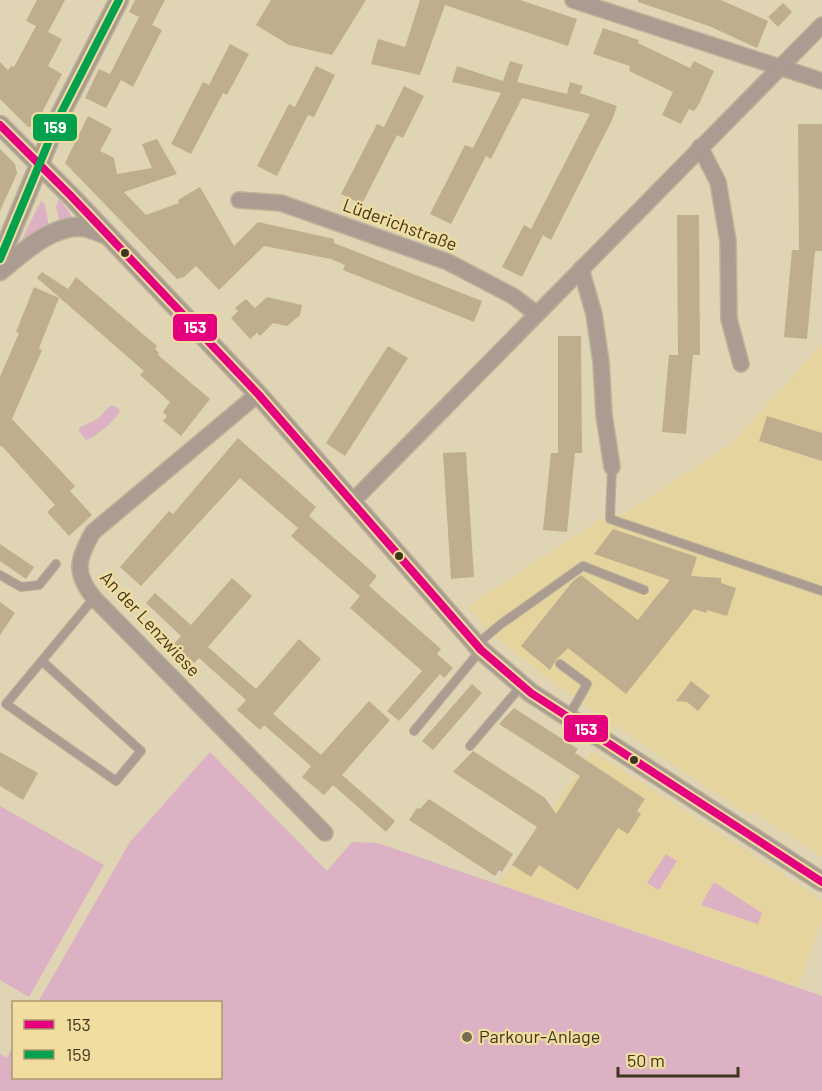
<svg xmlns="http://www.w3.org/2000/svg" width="822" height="1091" viewBox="0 0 822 1091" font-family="Barlow,sans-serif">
  <rect width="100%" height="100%" fill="#dfd4b3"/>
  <g fill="#e6d49f">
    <polygon points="822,344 822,857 753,812 748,815 558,687 496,637 467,607 610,513 620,516 731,444"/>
    <polygon points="593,751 822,900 822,919 799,985 796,986 499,884"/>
  </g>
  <g fill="#dcb1c3">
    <polygon points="59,198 72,217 60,223 56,207"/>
    <polygon points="41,201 45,205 49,227 19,245"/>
    <path d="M110,406h5l5,4c-2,8 -25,28 -34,30l-7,-9 1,-4 18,-8z"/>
    <polygon points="210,752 327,871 352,842 378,843 822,996 822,1091 0,1091 0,1054 7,1058 13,1046 14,1078 220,1078 220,1002 38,1002 130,842"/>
    <polygon points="0,806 104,865 29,997 0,980"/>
    <polygon points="666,854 677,861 659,890 647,883"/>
    <polygon points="714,882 762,913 758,924 701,905"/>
  </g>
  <g fill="#bfae8e">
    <polygon points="37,0 65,0 48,32 62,39 48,66 62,74 35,126 28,127 0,99 0,62 8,70 11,66 14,67 36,26 26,21"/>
    <polygon points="135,0 165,0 152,25 162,30 133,87 121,80 106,108 85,98 99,69 110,74 139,17 129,12"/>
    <polygon points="271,0 366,0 332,55 289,45 256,25"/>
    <polygon points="420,0 520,0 577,19 568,46 445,5 420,75 371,64 378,39 405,47"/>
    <polygon points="638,0 721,0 768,21 757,48 709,26 638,2"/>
    <polygon points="783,3 792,12 778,27 768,17"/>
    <polygon points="603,28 639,40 638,43 690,68 694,61 714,71 699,104 694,111 689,109 681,124 662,115 673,92 629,71 630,66 593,54"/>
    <polygon points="230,44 249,54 227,95 223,93 191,154 171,144 203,82 209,85"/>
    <polygon points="510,61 523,65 517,82 567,94 570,82 583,86 580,93 617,106 612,120 551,240 543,235 522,277 502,267 524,225 531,229 590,114 522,98 491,159 486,156 451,224 430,214 465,145 473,148 501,93 452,82 457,66 503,81"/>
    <polygon points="316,66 335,75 314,117 308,115 277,176 257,166 289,104 295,107"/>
    <polygon points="404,86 424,96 403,138 397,135 362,204 341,194 377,124 384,127"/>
    <polygon points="88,116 112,129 100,151 114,158 117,174 152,168 142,144 157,139 177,174 124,192 146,215 179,203 178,200 200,187 234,246 258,222 334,239 334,243 482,301 474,322 343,270 345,265 331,259 264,246 219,290 196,266 184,277 177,279 65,163"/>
    <polygon points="798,124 822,124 822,251 815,251 807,339 784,337 792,250 799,250"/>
    <polygon points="0,149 15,164 17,173 0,211"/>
    <polygon points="677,215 699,215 700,355 693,355 686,434 662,432 669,355 678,355"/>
    <polygon points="42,272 68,289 76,277 157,346 155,349 159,353 158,355 210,399 181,436 163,421 167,416 163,412 170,402 140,375 144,371 37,278"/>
    <polygon points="34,287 59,298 39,348 42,350 12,419 75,486 70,491 92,515 69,536 47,512 55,505 2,446 0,447 0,377 19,333 16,332"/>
    <polygon points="267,297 302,305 300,315 287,326 273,323 260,336 257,333 250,339 231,318 238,311 235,308 246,299 255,308"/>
    <polygon points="558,336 581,336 582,453 575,453 567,532 543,530 551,453 558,453"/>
    <polygon points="388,346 408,358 345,456 326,443"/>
    <polygon points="767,416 822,433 822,461 759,441"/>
    <polygon points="238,438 316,507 309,516 377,576 369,586 441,649 437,654 453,668 444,678 440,674 399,721 387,711 422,671 350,608 360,596 291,536 298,528 240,478 141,586 120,567 169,511 173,514"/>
    <polygon points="466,452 474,577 451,579 443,453"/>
    <polygon points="613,529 697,557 691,576 721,578 721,583 736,588 727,616 707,610 706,613 694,609 626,694 568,648 556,660 550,670 521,646 573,581 581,575 638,620 652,602 670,580 594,554"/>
    <polygon points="0,544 34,567 26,579 0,561"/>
    <polygon points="232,578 252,596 208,647 256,689 299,639 321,659 273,714 321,755 369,701 390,720 342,775 395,821 386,832 333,785 324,795 302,777 311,766 264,725 260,730 237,710 246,700 199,658 194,663 174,644 181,636 146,603 155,593 191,625"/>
    <polygon points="0,602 15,613 0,635"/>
    <polygon points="691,681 710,696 698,711 687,702 676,701"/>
    <polygon points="472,684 482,693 433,750 422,741"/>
    <polygon points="514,708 578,749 575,753 645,799 637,811 641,814 628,834 618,828 578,890 539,865 531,877 512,865 537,827 453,772 473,751 545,798 556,814 580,776 499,724"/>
    <polygon points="0,752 38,773 23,800 0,786"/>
    <polygon points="429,799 513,854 502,872 499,870 495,876 409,820 417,808 420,809"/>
  </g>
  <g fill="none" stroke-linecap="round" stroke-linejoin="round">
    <g stroke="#bcb398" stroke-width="10">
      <g id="service">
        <polyline points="612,467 610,519 822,591"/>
        <polyline points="0,575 21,587 39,585 56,564"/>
        <polyline points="476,645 501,624 583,566 644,590"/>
        <polyline points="42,661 141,751 116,781 6,704 94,598"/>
        <polyline points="560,664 587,684 569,716"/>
        <polyline points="414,731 480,651"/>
        <polyline points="470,746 522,685"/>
      </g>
    </g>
    <g stroke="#bcb398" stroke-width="18">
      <g id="minor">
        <polyline points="573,0 822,81"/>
        <polyline points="700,147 718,182 728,241 729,319 741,364"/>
        <polyline points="239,200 281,203 448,262 513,296 537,314"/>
        <polyline points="581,269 594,314 601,362 604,415 612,467"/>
        <path d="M258,394l-165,138c-15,26 -20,41 1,66l231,235"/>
        <polyline points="351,503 822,25"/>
      </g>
    </g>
    <g stroke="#bcb398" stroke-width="21">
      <g id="tertiary">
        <polyline points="0,125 71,196 258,394 481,650 531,693 822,882"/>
        <polyline points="0,259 59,117 119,0"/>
        <path d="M0,271c21,-17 53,-48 84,-44 7,1 15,5 23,8"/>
      </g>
    </g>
    <use href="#service" stroke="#aa9c90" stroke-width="8"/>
    <use href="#minor" stroke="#aa9c90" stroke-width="15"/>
    <use href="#tertiary" stroke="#aa9c90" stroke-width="18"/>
    <g stroke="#f2dda0" stroke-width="12">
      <polyline id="bus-1" points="0,125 71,196 258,394 481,650 531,693 822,882"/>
    </g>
    <g stroke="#f2dda0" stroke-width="12">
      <polyline id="bus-2" points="0,259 59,117 119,0"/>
    </g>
    <use href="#bus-1" stroke="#e5007d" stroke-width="8"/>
    <use href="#bus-2" stroke="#03a04e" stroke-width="8"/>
  </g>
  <g fill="#3e361d" stroke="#f2dda0" stroke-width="2">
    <circle cx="125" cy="253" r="5"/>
    <circle cx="399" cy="556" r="5"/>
    <circle cx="634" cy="760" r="5"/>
  </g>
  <circle fill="#766d52" stroke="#f2dda0" stroke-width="2" cx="467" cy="1037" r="6"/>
  <g text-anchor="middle" stroke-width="4.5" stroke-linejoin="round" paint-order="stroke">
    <g font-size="18" fill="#3e361d" stroke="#f2dda0">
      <text transform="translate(400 225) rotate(20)" y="6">Lüderichstraße</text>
      <text transform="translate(150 624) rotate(47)" y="6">An der Lenzwiese</text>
    </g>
    <g font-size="18" fill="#3e361d" stroke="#f2dda0" text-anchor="start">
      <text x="479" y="1043">Parkour-Anlage</text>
    </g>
  </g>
  <g stroke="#f2dda0" stroke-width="2">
    <rect x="32" y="113" width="46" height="29" rx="6" fill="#03a04e"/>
    <rect x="172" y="313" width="46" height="29" rx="6" fill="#e5007d"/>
    <rect x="563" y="714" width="46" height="29" rx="6" fill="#e5007d"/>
  </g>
  <g font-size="16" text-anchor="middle" font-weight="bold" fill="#fff">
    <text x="55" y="133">159</text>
    <text x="195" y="333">153</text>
    <text x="586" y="735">153</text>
  </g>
  <rect x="12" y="1001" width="210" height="78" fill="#f2dda0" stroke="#aa9a6c" stroke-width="1.5"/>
  <rect x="24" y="1020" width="30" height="9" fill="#e5007d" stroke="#aa9a6c" stroke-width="1.5"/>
  <text x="66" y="1031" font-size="18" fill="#3e361d">153</text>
  <rect x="24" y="1050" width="30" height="9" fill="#03a04e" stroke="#aa9a6c" stroke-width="1.5"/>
  <text x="66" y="1061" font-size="18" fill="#3e361d">159</text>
  <path d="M618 1067v9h120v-9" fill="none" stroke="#3e361d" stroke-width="3"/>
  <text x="627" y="1067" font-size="18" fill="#3e361d" stroke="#f2dda0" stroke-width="4.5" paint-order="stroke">50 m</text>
</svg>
